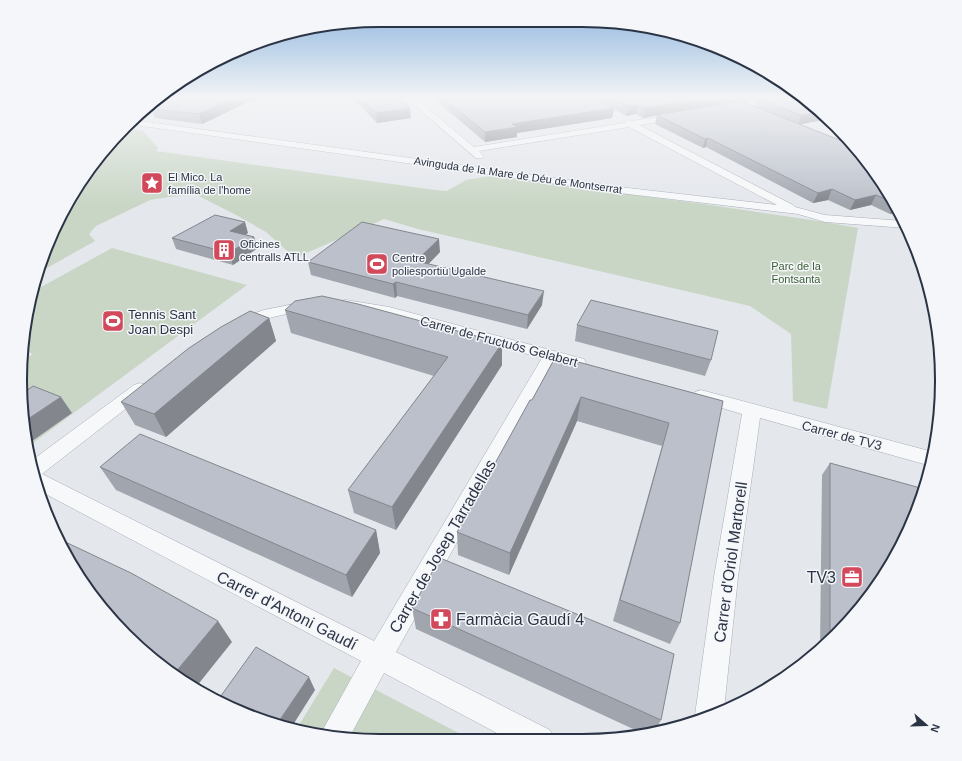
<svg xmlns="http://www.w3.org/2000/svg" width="962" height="761" viewBox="0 0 962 761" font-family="Helvetica,sans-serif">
  <rect width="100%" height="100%" fill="#e4e7ec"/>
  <g fill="#c9d6c5">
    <polygon points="124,128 143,131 158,148 156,151 435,190 447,191 466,180 491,176 703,204 825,222 858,228 827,409 793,401 791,334 750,306 418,229 384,219 295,258 266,232 238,216 197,195 169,197 150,200 96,226 89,234 95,241 38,273 68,200"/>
    <polygon points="112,248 247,285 29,446 20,380 23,360 33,354 24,350 32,292"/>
    <polygon points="334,668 474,741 380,741 310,734 296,730"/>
  </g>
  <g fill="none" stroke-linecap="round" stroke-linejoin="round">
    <g stroke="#a9aeb7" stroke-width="1">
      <g id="street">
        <polygon points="405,97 414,97 474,147 624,123 628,120 631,121 683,114 684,116 683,118 639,125 793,205 795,207 825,215 903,221 906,228 825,222 798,214 628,194 128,124 133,120 628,188 777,205 629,127 479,151 484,156 482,158 476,158"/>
        <polygon points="776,97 797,97 793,99 727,110 723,108 727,106"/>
        <polygon points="346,300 389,307 584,359 586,363 584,367 578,368 557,362 396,652 550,730 554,740 512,741 384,673 349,738 320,735 361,661 40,491 32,474 31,461 134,385 140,383 146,385 149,389 146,393 42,474 374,641 542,358 383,314 341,307 339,304 341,301"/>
        <polygon points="309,301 314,302 316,305 314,308 273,317 240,328 235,326 232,323 235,320 264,310"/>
        <polygon points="701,390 933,452 931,466 760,418 738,577 724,709 697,720 695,715 714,577 742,414 695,400 692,396 695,392"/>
      </g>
    </g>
    <use href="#street" fill="#f7f8fa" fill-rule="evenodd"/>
  </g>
  <g fill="#a1a5ae" fill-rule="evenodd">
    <polygon points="162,97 288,97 250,101 202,124 155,118 152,110 147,109"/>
    <polygon points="295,97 328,97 298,100"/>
    <polygon points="352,97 404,97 399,98 410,108 411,118 377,123"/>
    <path d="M432,97h370l17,12 8,10 -27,5 94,76 5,11 -9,3 -19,-9 -21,5 -22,-10 -15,3 -107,-56 -3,1 -48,-24 2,-9 -14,3 -7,-4 -10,2 -12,-7 -2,9 -95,15v4l-32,5zM757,99l-3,7 -13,-5z"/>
    <polygon points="248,233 245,234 254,237 258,248 233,265 176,249 172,238"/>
    <polygon points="440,252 428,264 542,305 527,329 397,296 395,298 311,275 308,262"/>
    <polygon points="285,310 502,343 502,365 396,530 354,513 348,490 434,376 291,333"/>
    <polygon points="269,318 276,341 166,437 135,425 121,402"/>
    <polygon points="577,325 711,360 705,376 575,341"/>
    <polygon points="556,356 723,401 680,623 670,644 613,621 662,446 577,421 509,575 458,555 457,532 532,400"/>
    <polygon points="830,463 867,600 820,650 822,475"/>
    <polygon points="100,467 376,530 380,553 352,597 116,490"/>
    <polygon points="412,608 661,720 654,732 644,734 416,629"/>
  </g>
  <g fill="#83868d">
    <polygon points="236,97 288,97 250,101 202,124 199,114"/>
    <polygon points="303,97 328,97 304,100"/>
    <polygon points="712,97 764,97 643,118 645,108"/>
    <polygon points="638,105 636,114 626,116 628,106"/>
    <polygon points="410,108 411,118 377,123 376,113"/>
    <polygon points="614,108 612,118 517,133 517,137 485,142 485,132 512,124"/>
    <polygon points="821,112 827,119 798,125 801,115"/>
    <polygon points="118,135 120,140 100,161 98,161"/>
    <polygon points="708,138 706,147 703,148 705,139"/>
    <polygon points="832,189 828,200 813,203 818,193"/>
    <polygon points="876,195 871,205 850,210 855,200"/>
    <polygon points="895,203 899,211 890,214"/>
    <polygon points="245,222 248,233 234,242 230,231"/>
    <polygon points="254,237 258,248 233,265 229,253"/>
    <polygon points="439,239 440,252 418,275 416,261"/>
    <polygon points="396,282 397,296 395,298 393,284"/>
    <polygon points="544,291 542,305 527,329 528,315"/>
    <polygon points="269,318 276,341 166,437 154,414"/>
    <polygon points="502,343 502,365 396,530 392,507"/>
    <polygon points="61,397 72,413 28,444 25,421"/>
    <polygon points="581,397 577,421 509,575 510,553"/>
    <polygon points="376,530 380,553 352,597 346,575"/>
    <polygon points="218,621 232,642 196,687 174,674"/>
    <polygon points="309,677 315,690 291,728 277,724"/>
  </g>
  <g fill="#bbc0ca" stroke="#83868d">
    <polygon points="162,97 236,97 199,114 152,109 159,101 158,101"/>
    <polygon points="360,97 398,97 410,108 376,113"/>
    <polygon points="442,97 593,97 614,108 512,124 518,127 485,132"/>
    <polygon points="610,97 712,97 645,108 638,105 628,106"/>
    <polygon points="761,97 802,97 819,109 821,112 801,115 757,98"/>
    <polygon points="741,101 847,143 894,200 895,203 876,195 855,200 832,189 818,193 708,138 705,139 657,115"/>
    <polygon points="215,215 245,222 230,231 254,237 229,253 172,238"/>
    <polygon points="362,222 439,239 416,261 544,291 528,315 396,282 393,284 308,262"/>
    <polygon points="322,296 358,304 502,343 392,507 348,490 448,357 285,310 295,301"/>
    <polygon points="591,300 718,331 711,360 577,325"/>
    <polygon points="250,311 269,318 154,414 121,402 189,348 221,327"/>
    <polygon points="556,356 723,401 680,623 620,600 669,423 581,397 510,553 457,532 530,400 532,400"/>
    <polygon points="33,386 61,397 25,421 22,394"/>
    <polygon points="140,434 376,530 346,575 100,467"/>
    <polygon points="830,463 924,489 905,540 867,600 830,639"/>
    <polygon points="59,539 131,573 218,621 174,674 161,667 109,618 68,561"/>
    <polygon points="440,558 674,654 661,720 412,608"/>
    <polygon points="256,647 309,677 277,724 242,713 218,700"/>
  </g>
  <linearGradient id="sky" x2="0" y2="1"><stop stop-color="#8bb4dd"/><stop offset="0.48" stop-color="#f3f4f6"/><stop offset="1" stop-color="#f3f4f6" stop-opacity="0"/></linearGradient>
  <rect width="962" height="204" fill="url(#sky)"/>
  <defs>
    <g id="sight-square" transform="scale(1.15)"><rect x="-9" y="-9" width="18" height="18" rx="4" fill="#d1495b" stroke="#f4f6f9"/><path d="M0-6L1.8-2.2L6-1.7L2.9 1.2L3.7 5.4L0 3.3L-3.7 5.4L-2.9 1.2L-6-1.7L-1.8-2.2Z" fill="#fff"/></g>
    <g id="building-square" transform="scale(1.15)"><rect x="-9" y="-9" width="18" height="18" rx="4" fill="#d1495b" stroke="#f4f6f9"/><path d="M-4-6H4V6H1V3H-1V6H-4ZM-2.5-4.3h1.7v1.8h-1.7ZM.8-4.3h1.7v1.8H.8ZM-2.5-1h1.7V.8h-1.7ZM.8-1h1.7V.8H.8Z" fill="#fff"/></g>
    <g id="stadium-square" transform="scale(1.15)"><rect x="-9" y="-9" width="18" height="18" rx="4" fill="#d1495b" stroke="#f4f6f9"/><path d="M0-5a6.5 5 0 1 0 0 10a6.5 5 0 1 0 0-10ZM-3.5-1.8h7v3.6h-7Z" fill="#fff"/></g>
    <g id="office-square" transform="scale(1.15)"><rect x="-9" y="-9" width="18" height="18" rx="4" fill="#d1495b" stroke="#f4f6f9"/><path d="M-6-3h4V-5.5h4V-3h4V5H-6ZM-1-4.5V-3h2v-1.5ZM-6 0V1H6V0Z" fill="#fff"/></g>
    <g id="pharmacy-square" transform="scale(1.15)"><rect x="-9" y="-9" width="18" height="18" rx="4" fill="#d1495b" stroke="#f4f6f9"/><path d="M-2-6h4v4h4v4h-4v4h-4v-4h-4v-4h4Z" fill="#fff"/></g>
  </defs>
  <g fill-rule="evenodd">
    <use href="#sight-square" x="152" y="183"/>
    <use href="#building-square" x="224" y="250"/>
    <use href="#stadium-square" x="377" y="264"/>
    <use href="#stadium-square" x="113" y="321"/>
    <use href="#office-square" x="852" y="577"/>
    <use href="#pharmacy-square" x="441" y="619"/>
  </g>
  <g text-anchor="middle" stroke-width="3" stroke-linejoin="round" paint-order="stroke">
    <g font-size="11" fill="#2b3445" stroke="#f4f6f9">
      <text transform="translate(518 175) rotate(8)" y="4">Avinguda de la Mare de Déu de Montserrat</text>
    </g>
    <g font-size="11" fill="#2b3445" stroke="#f4f6f9" text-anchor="start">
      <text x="168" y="181">El Mico. La<tspan x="168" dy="13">família de l'home</tspan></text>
      <text x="240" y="248">Oficines<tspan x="240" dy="13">centralls ATLL</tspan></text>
      <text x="392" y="262">Centre<tspan x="392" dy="13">poliesportiu Ugalde</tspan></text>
    </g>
    <g font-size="11" fill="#3f6138" stroke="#f4f6f9">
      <text x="796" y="270">Parc de la<tspan x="796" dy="13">Fontsanta</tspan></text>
    </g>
    <g font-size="13" fill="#2b3445" stroke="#f4f6f9" text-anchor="start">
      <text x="128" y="319">Tennis Sant<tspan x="128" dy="15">Joan Despi</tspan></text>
    </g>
    <g font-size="13" fill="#2b3445" stroke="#f4f6f9">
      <text transform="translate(499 341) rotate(15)" y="5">Carrer de Fructuós Gelabert</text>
      <text transform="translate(842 435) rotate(15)" y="5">Carrer de TV3</text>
    </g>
    <g font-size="16" fill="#2b3445" stroke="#f4f6f9">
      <text transform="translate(442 546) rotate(-60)" y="6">Carrer de Josep Tarradellas</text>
      <text transform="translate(730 562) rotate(-82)" y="6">Carrer d'Oriol Martorell</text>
      <text transform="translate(287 610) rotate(27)" y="6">Carrer d'Antoni Gaudí</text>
    </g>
    <g font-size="16" fill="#2b3445" stroke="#f4f6f9" text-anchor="end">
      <text x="836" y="583">TV3</text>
      <text x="456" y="625" text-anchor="start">Farmàcia Gaudí 4</text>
    </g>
  </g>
  <path d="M0 0H962V761H0ZM380 27H582A353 353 0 0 1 935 380V381A353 353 0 0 1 582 734H380A353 353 0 0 1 27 381V380A353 353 0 0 1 380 27Z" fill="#f4f6f9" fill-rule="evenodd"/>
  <path fill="none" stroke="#2b3445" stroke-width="2" d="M380 27H582A353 353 0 0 1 935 380V381A353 353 0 0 1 582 734H380A353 353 0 0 1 27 381V380A353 353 0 0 1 380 27Z"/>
  <g transform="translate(926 725) rotate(110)" stroke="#f4f6f9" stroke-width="3" paint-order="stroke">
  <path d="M0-3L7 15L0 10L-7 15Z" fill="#2b3445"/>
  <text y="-6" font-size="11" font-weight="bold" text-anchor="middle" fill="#2b3445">N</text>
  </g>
</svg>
